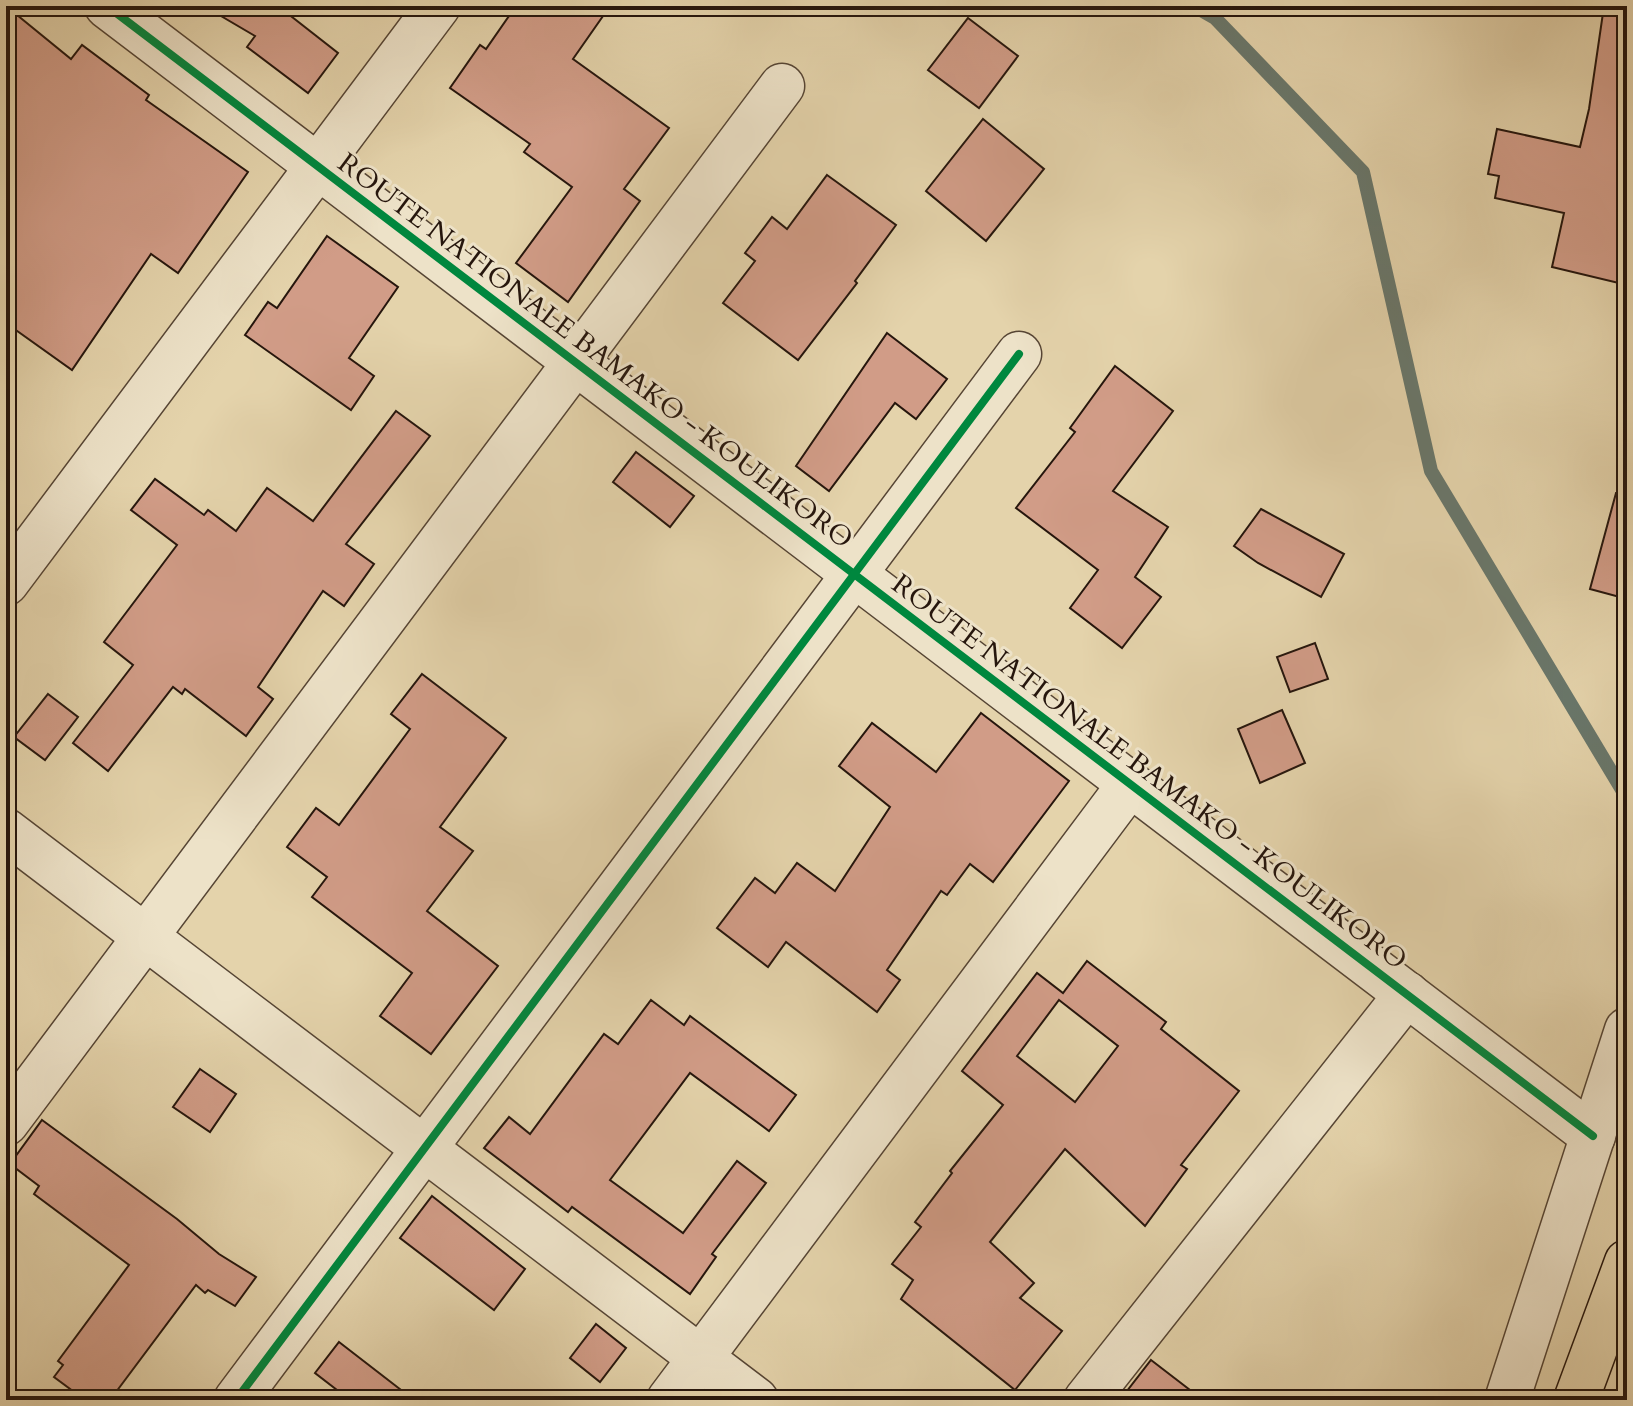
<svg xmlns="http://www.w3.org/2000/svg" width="1633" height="1406" viewBox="0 0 1633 1406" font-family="Cardo,serif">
  <rect width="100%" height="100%" fill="#e4d3ab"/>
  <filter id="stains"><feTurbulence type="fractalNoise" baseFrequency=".0025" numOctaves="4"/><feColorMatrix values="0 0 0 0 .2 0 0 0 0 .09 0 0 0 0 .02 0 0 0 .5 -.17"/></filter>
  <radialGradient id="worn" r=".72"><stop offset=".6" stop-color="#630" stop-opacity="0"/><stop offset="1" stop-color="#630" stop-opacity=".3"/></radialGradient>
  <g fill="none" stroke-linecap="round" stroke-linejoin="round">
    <polyline stroke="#69776b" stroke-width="14" points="1194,6 1215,18 1363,172 1431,471 1627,798"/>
  </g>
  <g fill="#d19c87" stroke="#26160d" stroke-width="2" fill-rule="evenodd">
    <polygon points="6,6 71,59 82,45 149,95 146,100 248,172 178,273 151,254 72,370 6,323"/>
    <polygon points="204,6 278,6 338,53 308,93 247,47 255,36"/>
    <polygon points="516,6 610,6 573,59 669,128 624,189 640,201 568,302 516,263 572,187 524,152 530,144 450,88 480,45 486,49"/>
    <polygon points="1604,6 1627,6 1627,285 1552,267 1564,213 1495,198 1499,176 1488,174 1497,129 1580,147 1589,109"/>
    <polygon points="968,18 1018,56 979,108 928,70"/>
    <polygon points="983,119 1044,169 986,241 926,191"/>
    <polygon points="827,175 896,225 855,281 857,283 798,360 723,303 755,261 745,253 772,217 787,229"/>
    <polygon points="327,236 398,287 349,358 374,376 351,410 245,335 268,302 277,308"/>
    <polygon points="887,333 947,379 916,419 895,403 829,491 796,466"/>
    <polygon points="1115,366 1173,411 1113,491 1168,527 1135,577 1161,597 1122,648 1070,608 1098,570 1016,508 1075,432 1070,428"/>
    <polygon points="396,411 430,436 346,544 374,564 344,606 323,591 258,687 273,699 246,736 185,689 182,694 173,687 108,771 73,743 133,665 104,642 177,545 131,510 155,479 204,515 208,510 236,531 267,488 313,521"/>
    <polygon points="636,452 694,496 670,527 613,482"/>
    <polygon points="1616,493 1627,494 1627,599 1590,589"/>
    <polygon points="1261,509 1344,554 1321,597 1258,563 1234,546"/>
    <polygon points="1315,643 1328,679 1290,692 1277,657"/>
    <polygon points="422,674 506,738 440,827 473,851 427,911 498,966 431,1054 380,1016 412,973 312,897 327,877 287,847 316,808 339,825 410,729 391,714"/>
    <polygon points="48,694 78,717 45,760 14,737"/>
    <polygon points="1282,710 1305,763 1260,783 1238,729"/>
    <polygon points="981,713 1069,781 993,882 970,864 947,895 941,891 887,970 900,980 877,1012 786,942 768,967 717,928 755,878 775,893 797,863 835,891 890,807 839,766 872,723 936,772"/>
    <path d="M1087,961l79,61 -5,7 78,62 -58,74 6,4 -42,57 -80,-77 -75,93 44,41 -14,15 42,33 -47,59 -114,-91 12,-19 -21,-16 29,-37 -6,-5 37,-49 -2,-2 53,-66 -41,-34 75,-98 26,20zM1059,1000l59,46 -43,56 -58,-46z"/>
    <polygon points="651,1000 684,1025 690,1016 796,1095 769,1131 690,1073 610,1180 683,1233 737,1161 766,1183 712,1254 716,1257 690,1294 572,1207 568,1212 484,1148 509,1117 530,1134 604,1034 618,1044"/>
    <polygon points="200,1069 236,1094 210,1132 173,1107"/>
    <polygon points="42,1120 177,1219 219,1254 256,1277 235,1306 208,1290 205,1293 196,1285 110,1400 85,1400 54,1377 63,1365 58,1361 129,1265 34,1194 39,1186 10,1164"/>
    <polygon points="432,1196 525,1269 494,1310 400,1238"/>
    <polygon points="596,1324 626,1348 600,1382 570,1358"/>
    <polygon points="339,1342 414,1400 350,1400 315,1373"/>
    <polygon points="1151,1360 1203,1400 1120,1400"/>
  </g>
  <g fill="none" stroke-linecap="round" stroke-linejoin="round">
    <g stroke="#564534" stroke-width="47">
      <g id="minor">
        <polyline points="107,6 1593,1136"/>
        <polyline points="6,583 438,6"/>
        <polyline points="6,831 756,1400"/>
        <polyline points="6,1123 782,86"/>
        <polyline points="236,1400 1019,354"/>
        <polyline points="669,1400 1130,784"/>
        <polyline points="1086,1400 1407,994"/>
        <polyline points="1507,1400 1627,1030"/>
      </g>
    </g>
    <g stroke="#26160d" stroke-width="47">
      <polyline id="highway" points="1576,1400 1627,1262"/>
    </g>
    <use href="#minor" stroke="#ede2c8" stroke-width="44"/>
    <use href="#highway" stroke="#e4d3ab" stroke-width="44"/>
    <g stroke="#ede2c8" stroke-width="13">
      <g id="cycleway">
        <polyline points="107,6 1593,1136"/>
        <polyline points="236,1400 1019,354"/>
      </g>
    </g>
    <use href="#cycleway" stroke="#00873e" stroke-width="8"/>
  </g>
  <g text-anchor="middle" stroke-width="6" stroke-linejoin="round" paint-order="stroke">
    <g font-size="28" fill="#26160d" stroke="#ede2c8">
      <text transform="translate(596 350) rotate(37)" y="10">ROUTE NATIONALE BAMAKO - KOULIKORO</text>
      <text transform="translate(1150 771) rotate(37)" y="10">ROUTE NATIONALE BAMAKO - KOULIKORO</text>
    </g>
  </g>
  <rect width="1633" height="1406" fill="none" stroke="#e4d3ab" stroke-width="32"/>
  <rect x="8" y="8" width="1617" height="1390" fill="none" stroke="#26160d" stroke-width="4"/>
  <rect x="16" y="16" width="1601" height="1374" fill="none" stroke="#26160d" stroke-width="2"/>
  <rect width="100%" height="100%" filter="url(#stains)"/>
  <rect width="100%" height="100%" fill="url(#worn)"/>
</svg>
